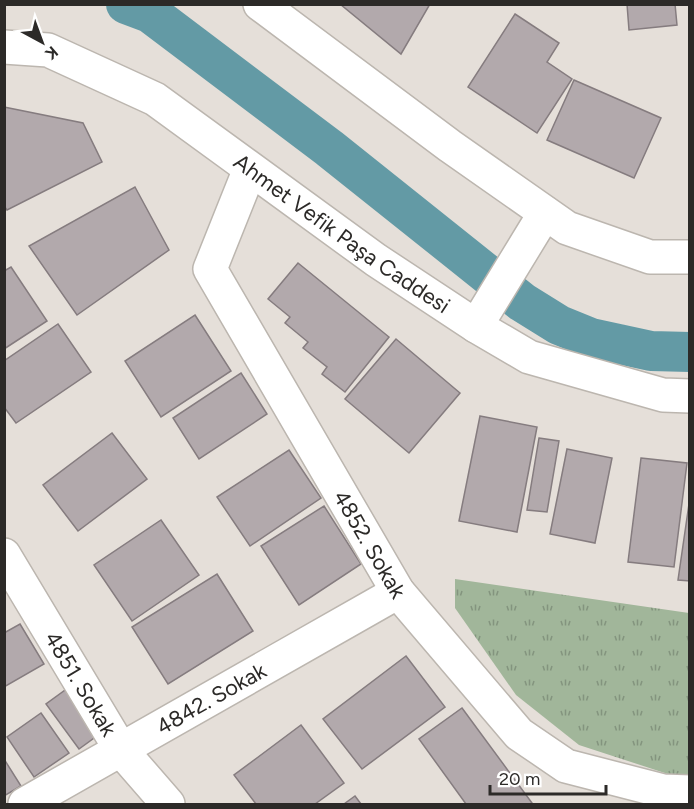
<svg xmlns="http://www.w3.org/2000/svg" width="694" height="809" viewBox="0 0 694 809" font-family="Figtree,sans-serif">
  <defs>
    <pattern id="park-tufts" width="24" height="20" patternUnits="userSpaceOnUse" patternTransform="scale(1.5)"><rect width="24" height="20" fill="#a1b69a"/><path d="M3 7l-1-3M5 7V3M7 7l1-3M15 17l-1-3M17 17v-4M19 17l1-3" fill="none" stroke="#83947e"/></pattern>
  </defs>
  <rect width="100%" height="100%" fill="#e5dfd9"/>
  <polygon fill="url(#park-tufts)" points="455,579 689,613 689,775 674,776 579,745 516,695 455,608"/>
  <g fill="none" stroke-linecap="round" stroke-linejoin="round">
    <polyline stroke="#639aa5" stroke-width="40" points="126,4 150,13 329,148 522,302 559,325 591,338 651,351 690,352"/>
  </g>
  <g fill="#b2a9ac" stroke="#857c7f" stroke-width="1.5">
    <polygon points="340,4 430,4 401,54"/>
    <polygon points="627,4 675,4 677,25 629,30"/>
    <polygon points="515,14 559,43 547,62 572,79 537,133 468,87"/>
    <polygon points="574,80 661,118 634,178 547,140"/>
    <polygon points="4,107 83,123 102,162 7,210 4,206"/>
    <polygon points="135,187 169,250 77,315 29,246"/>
    <polygon points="298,263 389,337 345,392 322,374 327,367 303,348 308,342 285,323 290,317 268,299"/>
    <polygon points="11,267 47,321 4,349 4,271"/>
    <polygon points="195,315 231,371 161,417 125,361"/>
    <polygon points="58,324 91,372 16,423 4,407 4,361"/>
    <polygon points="396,339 460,393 409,453 345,399"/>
    <polygon points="241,373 267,414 199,459 173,418"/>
    <polygon points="480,416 537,427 517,532 459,521"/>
    <polygon points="112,433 147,479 78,531 43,485"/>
    <polygon points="539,438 559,441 547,512 527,510"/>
    <polygon points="567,449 612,458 595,543 550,534"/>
    <polygon points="289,450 321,498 250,546 217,497"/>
    <polygon points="641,458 687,463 674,567 628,562"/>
    <polygon points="690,497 690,581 678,580"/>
    <polygon points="324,506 361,564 299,605 261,546"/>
    <polygon points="161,520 199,575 132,621 94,565"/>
    <polygon points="217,574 253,631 168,684 132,627"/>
    <polygon points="20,624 44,664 4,687 4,633"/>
    <polygon points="406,656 445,707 362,769 323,719"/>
    <polygon points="72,685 105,730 79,749 46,704"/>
    <polygon points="462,708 532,803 530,804 466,804 419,739"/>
    <polygon points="41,713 69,753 34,777 7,737"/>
    <polygon points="301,725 344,783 315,804 256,804 234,775"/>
    <polygon points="4,759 21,786 4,796"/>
    <polygon points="355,796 361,804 344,804"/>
  </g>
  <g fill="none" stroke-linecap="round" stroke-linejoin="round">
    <g stroke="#bcb6af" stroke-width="36">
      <g id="minor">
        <path id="s1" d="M250,169l-40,100 188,323 121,142 47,32 97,25 27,1"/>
        <polyline points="476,326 545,213"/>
        <path id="s2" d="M4,555l117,195 47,54"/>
        <path id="s3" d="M25,804l373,-212"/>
      </g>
    </g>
    <g stroke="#bcb6af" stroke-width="36">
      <g id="tertiary">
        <polyline points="260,4 450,146 567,228 650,257 690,257"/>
        <path id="s4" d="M4,47l44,3 107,49 221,161 100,66 53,31 134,38 27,1"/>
      </g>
    </g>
    <use href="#minor" stroke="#fff" stroke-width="33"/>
    <use href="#tertiary" stroke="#fff" stroke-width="33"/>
  </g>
  <g text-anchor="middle" stroke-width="5" stroke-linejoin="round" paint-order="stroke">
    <g font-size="22" fill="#2c2a28" stroke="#fff">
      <text dy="8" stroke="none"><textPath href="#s4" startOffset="392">Ahmet Vefik Paşa Caddesi</textPath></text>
      <text dy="8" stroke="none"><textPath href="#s1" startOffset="426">4852. Sokak</textPath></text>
      <text dy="8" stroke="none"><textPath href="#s2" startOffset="150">4851. Sokak</textPath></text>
      <text dy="8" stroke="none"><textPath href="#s3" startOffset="214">4842. Sokak</textPath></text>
    </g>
  </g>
  <rect width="694" height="809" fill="none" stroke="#2c2a28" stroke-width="12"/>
  <g transform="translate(42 42) rotate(139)" stroke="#ffffff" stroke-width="4.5" paint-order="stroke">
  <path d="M0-4.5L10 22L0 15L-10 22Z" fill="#2c2a28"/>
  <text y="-9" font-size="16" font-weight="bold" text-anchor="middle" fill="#2c2a28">K</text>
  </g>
  <path d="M490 785v9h116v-9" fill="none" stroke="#2c2a28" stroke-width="3"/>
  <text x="499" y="785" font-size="18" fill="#2c2a28" stroke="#ffffff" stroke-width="4.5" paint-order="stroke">20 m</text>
</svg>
